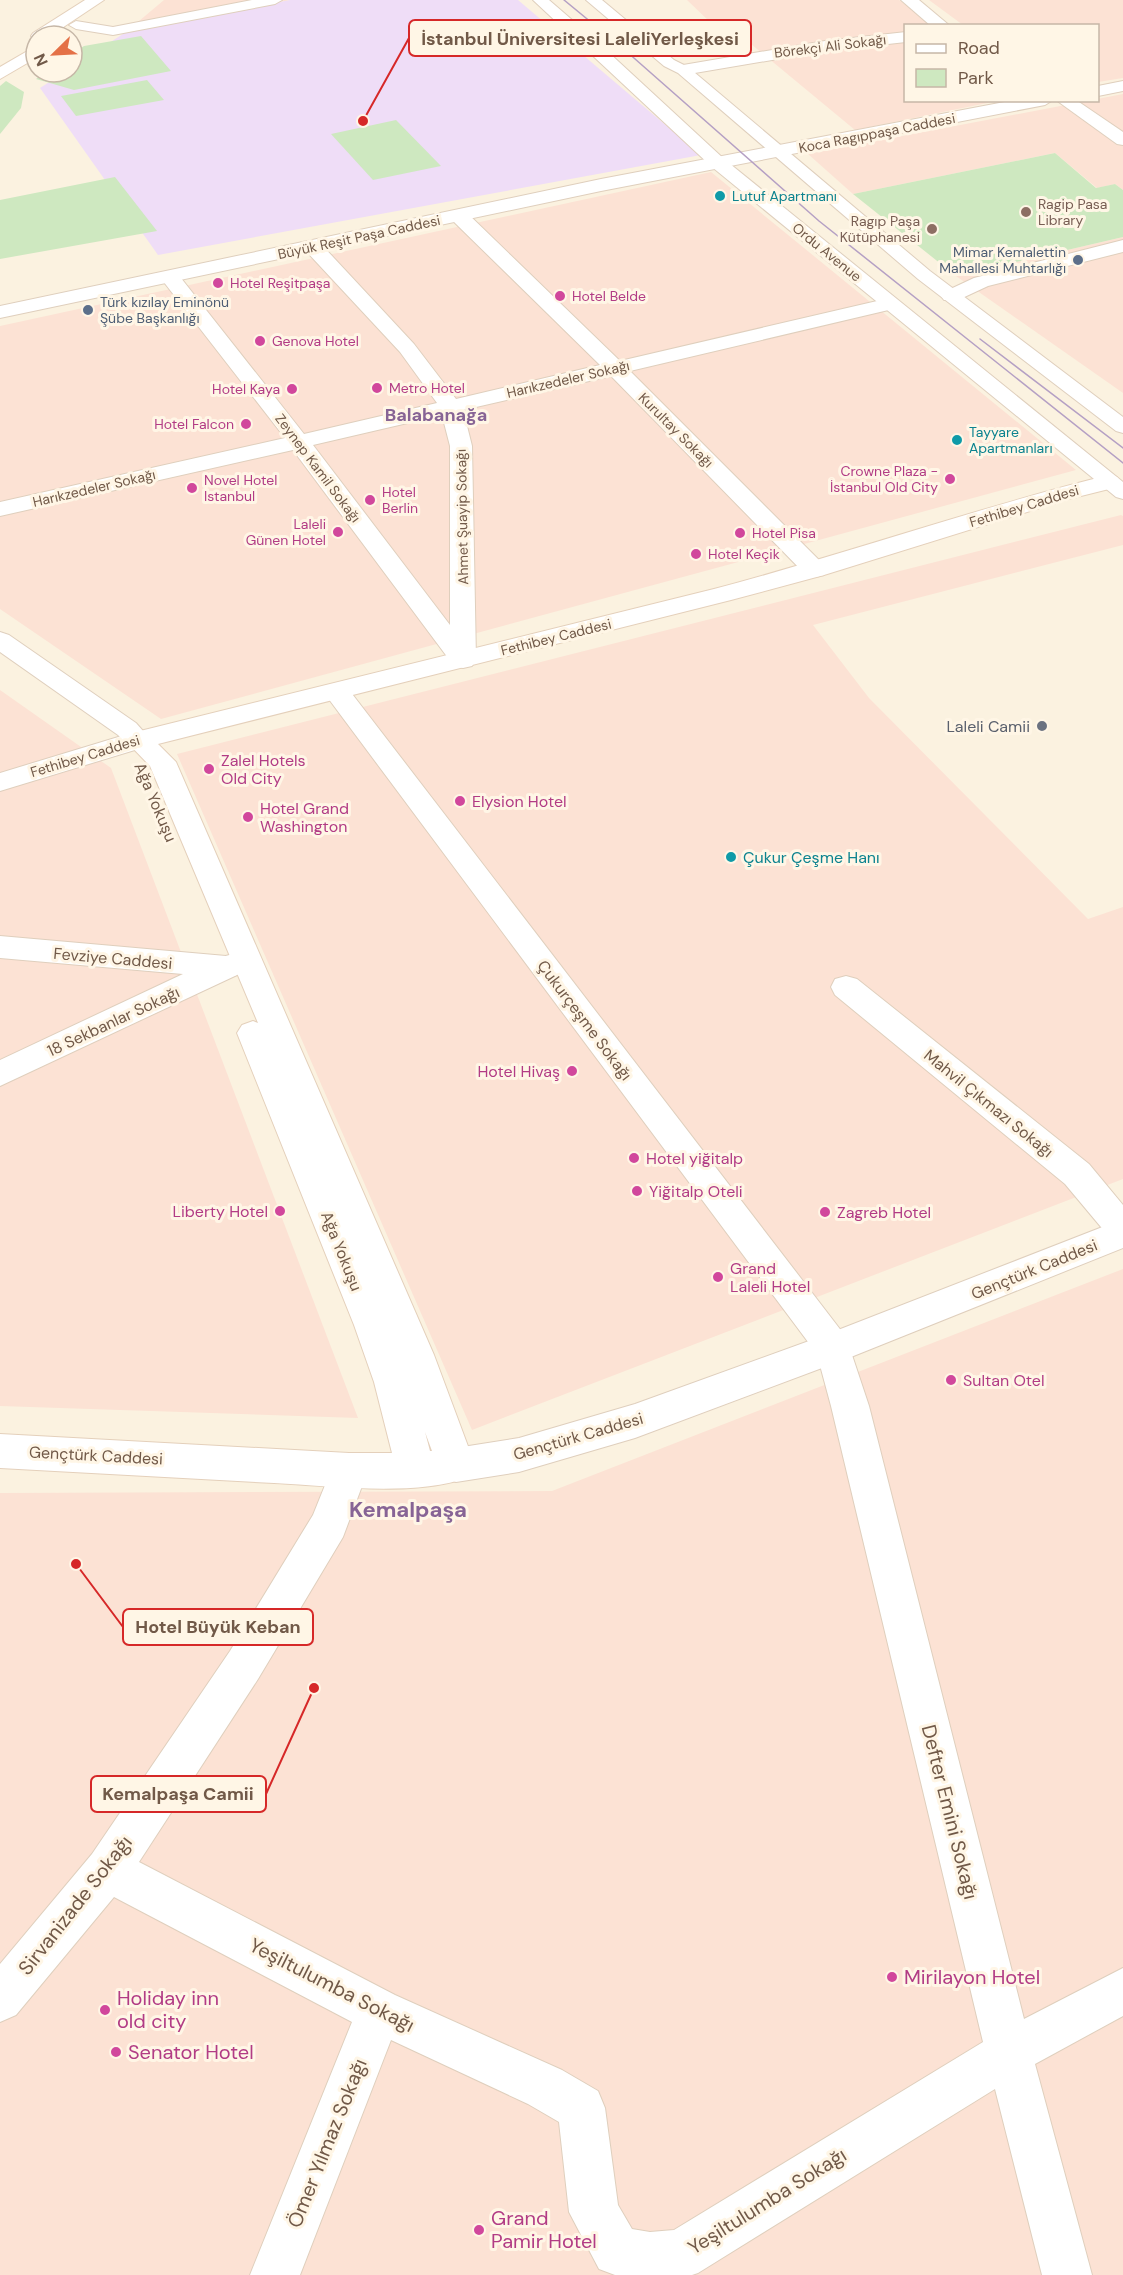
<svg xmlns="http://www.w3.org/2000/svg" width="1123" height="2275" viewBox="0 0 1123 2275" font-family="'DM Sans',sans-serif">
  <rect width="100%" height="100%" fill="#fbf2e0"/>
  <g fill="#fce2d4">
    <polygon points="164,0 290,0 126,32"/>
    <polygon points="687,0 899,0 933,25 906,26 906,100 997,101 855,130 751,44 735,46"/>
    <polygon points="929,0 1123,0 1123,78 1098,82 1098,26 963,25"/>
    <polygon points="1123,94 1123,190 1115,184 1097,188 1055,153 853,194 808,154"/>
    <polygon points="711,172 1076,470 161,719 0,609 0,326"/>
    <polygon points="1123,237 1123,393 956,276"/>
    <polygon points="1121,515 1123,516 1123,545 813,625 869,698 1088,919 1123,907 1123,1179 472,1430 177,754"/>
    <polygon points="0,690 111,768 358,1418 0,1406"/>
    <polygon points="1123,1269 1123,2275 0,2275 0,1493 552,1491"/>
  </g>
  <polygon fill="#efddf7" points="290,0 518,0 701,155 158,255 40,88 65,72 72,72 72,67 126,32"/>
  <g fill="#cee8c0">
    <polygon points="141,36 171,71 74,90 36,79 46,72 72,72 72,54 84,46"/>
    <polygon points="147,80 164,100 76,116 61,96"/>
    <polygon points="6,81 24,92 21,108 0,134 0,86"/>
    <polygon points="396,120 441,166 373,180 331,134"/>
    <polygon points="1055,153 1096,188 1115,184 1123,190 1123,237 956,276 853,194"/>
    <polygon points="115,177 157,231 0,259 0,200"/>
  </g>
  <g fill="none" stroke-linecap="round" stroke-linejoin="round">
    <g stroke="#dfcfbd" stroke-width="2">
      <g id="pedestrian">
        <polygon points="252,0 282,0 275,4 113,35 76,29 69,25 76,21 113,27"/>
        <polygon points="533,0 549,0 593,38 724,159 1123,482 1123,499 1116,497 712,167"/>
        <polygon points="586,0 602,0 674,60 688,67 930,271 1123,417 1123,433 1116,431 918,279 678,73 664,66"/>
      </g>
    </g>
    <g stroke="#dfcfbd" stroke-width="2">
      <g id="minor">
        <polygon points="906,32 906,42 825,51 683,75 675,70 683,65 825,41"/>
        <polygon points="1056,100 1076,100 1123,132 1123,145 1117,144"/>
        <path d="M459,210l7,2 154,149 270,-63 7,2 3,4 -3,4 -267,63 194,194 3,5 -3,5 -9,2 -9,-2 -195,-199 -148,34 9,36 4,214 -4,6 -9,2 -9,-2 -161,-216 -293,66v-14l285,-64 -122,-157 -3,-4 3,-4h14l127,161 133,-31 -37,-51 -94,-101 -3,-4 3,-4h14l94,101 42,55 144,-34 -148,-145 -3,-4 3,-4zM442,415l8,31v179l-137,-180z"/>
        <polygon points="1123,240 1123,252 988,286 958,300 944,300 941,296 944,292 974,278"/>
        <polygon points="337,684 346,686 846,1337 869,1406 1024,2019 1123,1968 1123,2016 1035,2064 1092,2275 1042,2275 995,2089 698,2273 692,2275 615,2275 599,2269 569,2212 559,2122 528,2104 391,2040 300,2275 250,2275 352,2022 114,1897 16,2015 0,2022 0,1964 92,1854 230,1651 313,1515 336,1458 349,1453 362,1458 368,1470 343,1537 258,1679 139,1862 395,1995 562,2070 598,2091 605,2108 618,2205 632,2229 650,2232 674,2230 983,2042 831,1406 817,1354 328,698 324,692 328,686"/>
        <polygon points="138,731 148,734 151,740 148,746 0,791 0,773"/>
        <polygon points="0,936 226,956 237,959 241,967 237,975 0,1086 0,1060 183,974 0,958"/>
        <polygon points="846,976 857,979 1089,1164 1123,1205 1123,1243 1111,1239 1065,1184 835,995 831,987 835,979"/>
      </g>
    </g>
    <g stroke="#dfcfbd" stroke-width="2">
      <g id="tertiary">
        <polygon points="901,0 919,0 950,26 931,26"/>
        <polygon points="1123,81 1123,91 1098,96 1098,86"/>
        <polygon points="1015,100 1053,100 1045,105 601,191 0,318 0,306 601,179"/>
        <path d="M0,632l9,3 127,88 15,17 -3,6c-15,4 -20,-1 -30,-11l-118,-83z"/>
        <polygon points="247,950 258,953 262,961 258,969 226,978 215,975 211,967 215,959"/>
        <polygon points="1123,1219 1123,1248 846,1359 635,1438 519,1472 456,1482 443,1477 437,1465 443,1453 456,1448 519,1438 635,1404 820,1337"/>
      </g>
    </g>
    <g stroke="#e4d0bb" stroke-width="2">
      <g id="secondary">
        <polygon points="85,0 104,0 50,36 36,36 36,40 33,39 31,36 33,33"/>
        <polygon points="36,46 36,58 0,79 0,67"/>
        <path d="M1109,475l8,2 4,5 -4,5 -48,12 -245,76 -93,25 -573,144 18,18 258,593 41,110 -6,12c-53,20 -138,9 -195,6 -91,-5 -183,-10 -274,-15v-34l349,19h43l-18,-71 -20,-57 -117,-292 5,-8 11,-4 5,2 -108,-257 -25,-26 3,-6 586,-145c133,-35 262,-81 395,-114zM425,1432l7,19h-2z"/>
      </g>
    </g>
    <use href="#pedestrian" fill="#fff" fill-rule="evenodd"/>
    <use href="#minor" fill="#fff" fill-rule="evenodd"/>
    <use href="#tertiary" fill="#fff" fill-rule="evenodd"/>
    <use href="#secondary" fill="#fff" fill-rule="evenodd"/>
    <g stroke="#b5a0c4" stroke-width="1.5">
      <polyline points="564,0 626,51 819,221 1123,463"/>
      <polyline points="980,339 1123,448"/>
    </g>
  </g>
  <g fill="#0f9aa8" stroke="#fff6e6" stroke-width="2">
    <circle cx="720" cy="196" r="6"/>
    <circle cx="957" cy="440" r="6"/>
    <circle cx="731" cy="857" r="6"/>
  </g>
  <g fill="#8d6e63" stroke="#fff6e6" stroke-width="2">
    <circle cx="1026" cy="212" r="6"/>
    <circle cx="932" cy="229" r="6"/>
  </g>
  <g fill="#5c6f8a" stroke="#fff6e6" stroke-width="2">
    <circle cx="1078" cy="260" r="6"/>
    <circle cx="88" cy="310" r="6"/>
  </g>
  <g fill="#d1479c" stroke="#fff6e6" stroke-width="2">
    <circle cx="218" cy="283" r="6"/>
    <circle cx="560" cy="296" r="6"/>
    <circle cx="260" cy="341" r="6"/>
    <circle cx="377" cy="388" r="6"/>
    <circle cx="292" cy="389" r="6"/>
    <circle cx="246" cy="424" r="6"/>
    <circle cx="950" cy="479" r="6"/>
    <circle cx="192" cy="488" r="6"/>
    <circle cx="370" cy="500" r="6"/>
    <circle cx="338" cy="532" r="6"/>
    <circle cx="740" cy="533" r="6"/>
    <circle cx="696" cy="554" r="6"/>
    <circle cx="209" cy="769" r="6"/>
    <circle cx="460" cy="801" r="6"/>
    <circle cx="248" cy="817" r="6"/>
    <circle cx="572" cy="1071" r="6"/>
    <circle cx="634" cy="1158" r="6"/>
    <circle cx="637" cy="1191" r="6"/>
    <circle cx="280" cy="1211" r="6"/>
    <circle cx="825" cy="1212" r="6"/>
    <circle cx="718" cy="1277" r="6"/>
    <circle cx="951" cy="1380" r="6"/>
    <circle cx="892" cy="1977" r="6"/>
    <circle cx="105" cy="2010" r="6"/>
    <circle cx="116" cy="2052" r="6"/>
    <circle cx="479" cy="2230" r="6"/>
  </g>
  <circle fill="#6b7280" stroke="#fff6e6" stroke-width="2" cx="1042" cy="726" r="6"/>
  <g text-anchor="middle" stroke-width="6" stroke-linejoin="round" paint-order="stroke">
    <g font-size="14" fill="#715948" stroke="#fff6e6">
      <text transform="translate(830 46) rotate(-7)" y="5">Börekçi Ali Sokağı</text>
      <text transform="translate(877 133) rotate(-11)" y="5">Koca Ragıppaşa Caddesi</text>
      <text transform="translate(359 237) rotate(-12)" y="5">Büyük Reşit Paşa Caddesi</text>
      <text transform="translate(827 252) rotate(39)" y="5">Ordu Avenue</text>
      <text transform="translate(568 379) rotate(-13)" y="5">Harıkzedeler Sokağı</text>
      <text transform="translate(676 430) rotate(45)" y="5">Kurultay Sokağı</text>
      <text transform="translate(318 468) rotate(53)" y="5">Zeynep Kamil Sokağı</text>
      <text transform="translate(94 488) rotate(-13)" y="5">Harıkzedeler Sokağı</text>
      <text transform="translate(1024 506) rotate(-17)" y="5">Fethibey Caddesi</text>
      <text transform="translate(462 517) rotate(-91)" y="5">Ahmet Şuayip Sokağı</text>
      <text transform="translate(556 637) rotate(-14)" y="5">Fethibey Caddesi</text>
      <text transform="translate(85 756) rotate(-17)" y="5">Fethibey Caddesi</text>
    </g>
    <g font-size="14" fill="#0d838f" stroke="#fff6e6" text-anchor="start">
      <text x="732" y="201">Lutuf Apartmanı</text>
      <text x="969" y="437">Tayyare<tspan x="969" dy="16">Apartmanları</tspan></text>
    </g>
    <g font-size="14" fill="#785e54" stroke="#fff6e6" text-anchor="start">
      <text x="1038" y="209">Ragip Pasa<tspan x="1038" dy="16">Library</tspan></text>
      <text x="920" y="226" text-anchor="end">Ragıp Paşa<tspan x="920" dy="16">Kütüphanesi</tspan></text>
    </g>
    <g font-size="14" fill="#4e5e75" stroke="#fff6e6" text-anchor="end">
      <text x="1066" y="257">Mimar Kemalettin<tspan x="1066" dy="16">Mahallesi Muhtarlığı</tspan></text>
      <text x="100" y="307" text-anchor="start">Türk kızılay Eminönü<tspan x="100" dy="16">Şübe Başkanlığı</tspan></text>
    </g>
    <g font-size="14" fill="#b23c85" stroke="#fff6e6" text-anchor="start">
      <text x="230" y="288">Hotel Reşitpaşa</text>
      <text x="572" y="301">Hotel Belde</text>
      <text x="272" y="346">Genova Hotel</text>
      <text x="389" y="393">Metro Hotel</text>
      <text x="280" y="394" text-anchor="end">Hotel Kaya</text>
      <text x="234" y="429" text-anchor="end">Hotel Falcon</text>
      <text x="938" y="476" text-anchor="end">Crowne Plaza -<tspan x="938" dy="16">İstanbul Old City</tspan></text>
      <text x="204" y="485">Novel Hotel<tspan x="204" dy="16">Istanbul</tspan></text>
      <text x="382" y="497">Hotel<tspan x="382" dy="16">Berlin</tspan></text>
      <text x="326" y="529" text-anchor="end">Laleli<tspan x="326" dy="16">Günen Hotel</tspan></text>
      <text x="752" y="538">Hotel Pisa</text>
      <text x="708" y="559">Hotel Keçik</text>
    </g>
    <g font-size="16" fill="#5b616d" stroke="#fff6e6" text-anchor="end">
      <text x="1030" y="732">Laleli Camii</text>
    </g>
    <g font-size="16" fill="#b23c85" stroke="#fff6e6" text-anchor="start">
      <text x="221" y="766">Zalel Hotels<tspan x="221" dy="18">Old City</tspan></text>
      <text x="472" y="807">Elysion Hotel</text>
      <text x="260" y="814">Hotel Grand<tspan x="260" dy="18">Washington</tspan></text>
      <text x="560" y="1077" text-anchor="end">Hotel Hivaş</text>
      <text x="646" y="1164">Hotel yiğitalp</text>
      <text x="649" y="1197">Yiğitalp Oteli</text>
      <text x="268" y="1217" text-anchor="end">Liberty Hotel</text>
      <text x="837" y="1218">Zagreb Hotel</text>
      <text x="730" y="1274">Grand<tspan x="730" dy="18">Laleli Hotel</tspan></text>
      <text x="963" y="1386">Sultan Otel</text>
    </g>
    <g font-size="16" fill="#715948" stroke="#fff6e6">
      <text transform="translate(156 802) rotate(67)" y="6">Ağa Yokuşu</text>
      <text transform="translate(113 958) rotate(5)" y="6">Fevziye Caddesi</text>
      <text transform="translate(585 1020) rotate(53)" y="6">Çukurçeşme Sokağı</text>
      <text transform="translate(113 1021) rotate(-25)" y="6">18 Sekbanlar Sokağı</text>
      <text transform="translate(989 1103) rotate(39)" y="6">Mahvil Çıkmazı Sokağı</text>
      <text transform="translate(342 1251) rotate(68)" y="6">Ağa Yokuşu</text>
      <text transform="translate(1034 1269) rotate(-22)" y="6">Gençtürk Caddesi</text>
      <text transform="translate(578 1436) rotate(-16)" y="6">Gençtürk Caddesi</text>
      <text transform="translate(96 1455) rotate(3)" y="6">Gençtürk Caddesi</text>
    </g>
    <g font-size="16" fill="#0d838f" stroke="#fff6e6" text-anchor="start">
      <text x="743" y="863">Çukur Çeşme Hanı</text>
    </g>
    <g font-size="18" font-weight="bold" fill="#876495" stroke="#fff6e6">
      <text x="436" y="421">Balabanağa</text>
    </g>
    <g font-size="20" fill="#715948" stroke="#fff6e6">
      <text transform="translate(950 1812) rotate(76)" y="7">Defter Emini Sokağı</text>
      <text transform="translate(75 1905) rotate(-52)" y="7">Sirvanizade Sokağı</text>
      <text transform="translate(332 1985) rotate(27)" y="7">Yeşiltulumba Sokağı</text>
      <text transform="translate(327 2143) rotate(-68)" y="7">Ömer Yılmaz Sokağı</text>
      <text transform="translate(767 2201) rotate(-32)" y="7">Yeşiltulumba Sokağı</text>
    </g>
    <g font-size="20" fill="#b23c85" stroke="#fff6e6" text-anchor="start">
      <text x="904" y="1984">Mirilayon Hotel</text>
      <text x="117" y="2005">Holiday inn<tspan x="117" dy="23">old city</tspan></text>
      <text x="128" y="2059">Senator Hotel</text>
      <text x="491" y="2225">Grand<tspan x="491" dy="23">Pamir Hotel</tspan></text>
    </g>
    <g font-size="22" font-weight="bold" fill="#876495" stroke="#fff6e6">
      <text x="408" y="1517">Kemalpaşa</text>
    </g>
  </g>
  <path fill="none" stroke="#d62828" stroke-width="2" d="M363 121L409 38M76 1564L123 1627M314 1688L266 1794"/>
  <g fill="#d62828" stroke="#fff6e6" stroke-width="2">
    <circle cx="363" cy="121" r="6"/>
    <circle cx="76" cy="1564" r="6"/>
    <circle cx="314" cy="1688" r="6"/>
  </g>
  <g fill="#fff6e6" stroke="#d62828" stroke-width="2">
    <rect x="409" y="20" width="342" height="36" rx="6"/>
    <rect x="123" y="1609" width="190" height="36" rx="6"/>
    <rect x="91" y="1776" width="175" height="36" rx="6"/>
  </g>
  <g font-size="18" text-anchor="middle" font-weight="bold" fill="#715948">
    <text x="580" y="45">İstanbul Üniversitesi LaleliYerleşkesi</text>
    <text x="218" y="1633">Hotel Büyük Keban</text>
    <text x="178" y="1800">Kemalpaşa Camii</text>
  </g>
  <rect x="904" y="24" width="195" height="78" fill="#fff6e6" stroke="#c6b7a7" stroke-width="1.5"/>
  <rect x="916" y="44" width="30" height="9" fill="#ffffff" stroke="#c6b7a7" stroke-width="1.5"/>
  <text x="958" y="54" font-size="18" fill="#715948">Road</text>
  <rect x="916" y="69" width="30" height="18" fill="#cee8c0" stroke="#c6b7a7" stroke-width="1.5"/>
  <text x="958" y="84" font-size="18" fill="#715948">Park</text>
  <g transform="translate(54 54) rotate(246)"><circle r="28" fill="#fff6e6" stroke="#c6b7a7" stroke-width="1.5"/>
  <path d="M0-4.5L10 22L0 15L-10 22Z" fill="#e47147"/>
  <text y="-9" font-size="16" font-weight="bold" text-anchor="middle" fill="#715948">N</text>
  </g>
</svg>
